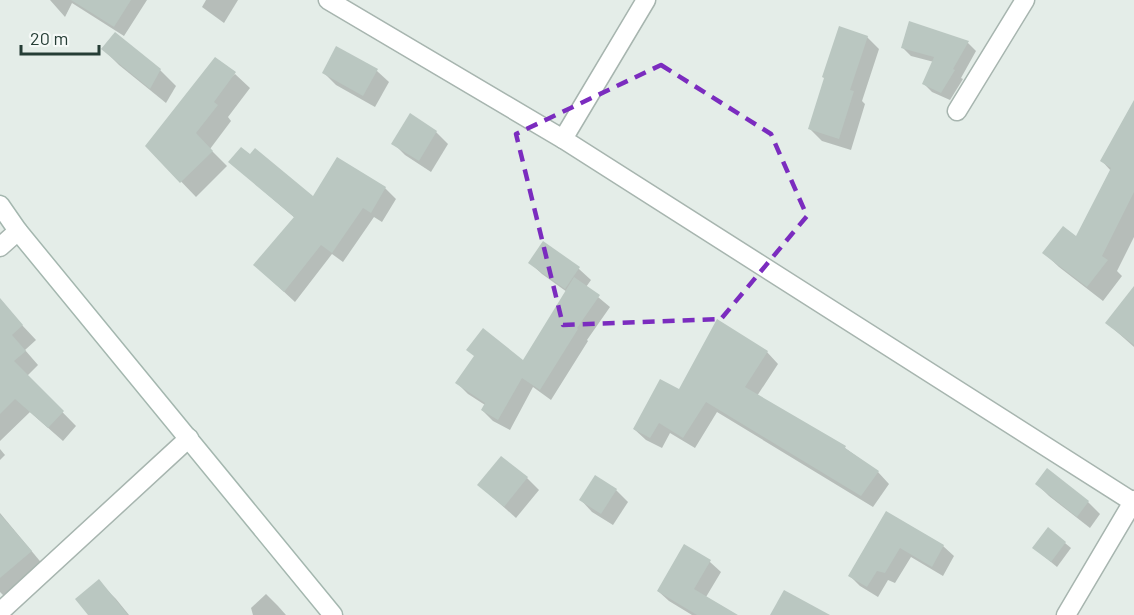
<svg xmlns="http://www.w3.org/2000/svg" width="1134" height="615" viewBox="0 0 1134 615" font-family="Barlow,sans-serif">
  <rect width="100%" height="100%" fill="#e4ede8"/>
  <g fill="#0003">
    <polygon points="50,0 147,0 124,36 72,3 65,17"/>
    <polygon points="206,0 238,0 224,23 202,7"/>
    <polygon points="116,34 160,70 176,86 166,103 119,65 103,49"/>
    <polygon points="867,37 879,49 862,101 865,104 851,150 822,141 810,129"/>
    <polygon points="968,43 976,51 961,78 963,79 950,100 932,92 924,84 934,62 911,56 902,47"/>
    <polygon points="377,71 389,82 375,107 336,85 324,73"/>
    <polygon points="235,74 250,88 228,117 231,121 210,149 227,166 196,197 147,146"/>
    <polygon points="1134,119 1134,237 1117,271 1122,276 1103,301 1059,267 1044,253 1077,238 1111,171 1102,161"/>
    <polygon points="436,132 448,144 431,172 405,155 393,143"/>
    <polygon points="337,159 385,188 396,199 382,222 374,217 343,262 332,254 295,302 255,265 295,218 230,162 313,199"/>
    <polygon points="530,263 579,269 591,280 586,287 610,307 587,340 588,341 551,400 533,387 510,430 493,421 482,410 485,405 468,394 457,383 524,362 567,292 542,274"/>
    <polygon points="7,309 36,340 25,350 38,365 27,376 76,426 63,441 30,412 0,441 0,315"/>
    <polygon points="1134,311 1134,347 1107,323"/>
    <polygon points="718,321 767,352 778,364 757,396 845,448 878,472 889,484 873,507 717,412 695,448 670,433 662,448 646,440 634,429 679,391"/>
    <polygon points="0,449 5,455 0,460"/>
    <polygon points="1047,470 1088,502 1100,514 1090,528 1049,496 1037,484"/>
    <polygon points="527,478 539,490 516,518 479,485"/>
    <polygon points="616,490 628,502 613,525 592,512 581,500"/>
    <polygon points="0,513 44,566 6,598 0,592"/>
    <polygon points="887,513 943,546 954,556 943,576 911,557 895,583 888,580 878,597 860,586 850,576"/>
    <polygon points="1065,543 1071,548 1057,567 1040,553"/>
    <polygon points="685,546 710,562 721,572 706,597 735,615 692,615 669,601 658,591"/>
    <polygon points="98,581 116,599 129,615 90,615"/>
    <polygon points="266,594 278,606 286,615 253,615 251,608"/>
  </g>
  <g fill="#bac7c1">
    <polygon points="71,0 131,0 114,27"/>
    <polygon points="909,21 969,41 953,69 955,70 941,93 922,84 934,57 901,48"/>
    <polygon points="839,26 868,36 850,90 854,91 839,139 808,129 824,78 822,77"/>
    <polygon points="115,32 161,69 150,89 101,49"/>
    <polygon points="336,46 378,69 363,96 322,73"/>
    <polygon points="215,57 236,72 214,102 218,105 196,133 213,151 180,183 145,146"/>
    <polygon points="1134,100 1134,192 1102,256 1108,260 1087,287 1042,253 1063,226 1076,236 1111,168 1100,161"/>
    <polygon points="410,113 437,131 419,161 391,144"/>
    <polygon points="241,147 250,154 255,148 313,196 337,157 386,187 371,213 363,208 332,253 321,245 284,292 253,265 294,217 228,162"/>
    <polygon points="543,241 580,267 565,289 528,263"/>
    <polygon points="574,277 600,295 577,328 578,329 540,390 522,378 498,420 481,410 485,403 455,383 474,356 466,350 483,328 523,360"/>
    <polygon points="1134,286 1134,345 1105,323"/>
    <polygon points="0,298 23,325 12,335 26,351 14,361 64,411 48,428 15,399 0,414"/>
    <polygon points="717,319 768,351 745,387 846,446 845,448 879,471 861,496 706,402 683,438 659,423 650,438 633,429 660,379 679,389"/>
    <polygon points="501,456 528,477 504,507 477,485"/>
    <polygon points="1047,468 1089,501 1077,517 1035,484"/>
    <polygon points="595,475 617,489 601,514 579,500"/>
    <polygon points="886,511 944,545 932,567 900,548 885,573 877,571 867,587 848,576"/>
    <polygon points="0,514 32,551 0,578"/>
    <polygon points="1048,527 1066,542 1051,562 1032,548"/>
    <polygon points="684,544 711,560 694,589 738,615 697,615 657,591"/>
    <polygon points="99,579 128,615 88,615 75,599"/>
    <polygon points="784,590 830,615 770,615"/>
  </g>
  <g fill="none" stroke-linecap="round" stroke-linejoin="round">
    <g stroke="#a7b5af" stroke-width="21">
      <g id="minor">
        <polyline points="328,0 563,139 1133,502"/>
        <polyline points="957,111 1025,0"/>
        <polyline points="563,139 646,0"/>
        <polyline points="0,247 18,231"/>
        <polyline points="0,612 189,438"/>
        <polyline points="1066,615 1134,500"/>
      </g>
    </g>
    <g stroke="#a4b7af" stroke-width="21">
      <polyline id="secondary" points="0,205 18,231 333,615"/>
    </g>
    <use href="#minor" stroke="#fff" stroke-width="18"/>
    <use href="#secondary" stroke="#fff" stroke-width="18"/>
  </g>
  <path fill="none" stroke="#7b2cbf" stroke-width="4.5" stroke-dasharray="12 8" stroke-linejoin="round" d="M661,65l110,69 36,82 -86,103 -158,6 -47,-191z"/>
  <path d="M21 45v9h78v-9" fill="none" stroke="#253d35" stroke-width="3"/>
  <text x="30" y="45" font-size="18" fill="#253d35" stroke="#f5f9f7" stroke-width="4.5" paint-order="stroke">20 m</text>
</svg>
